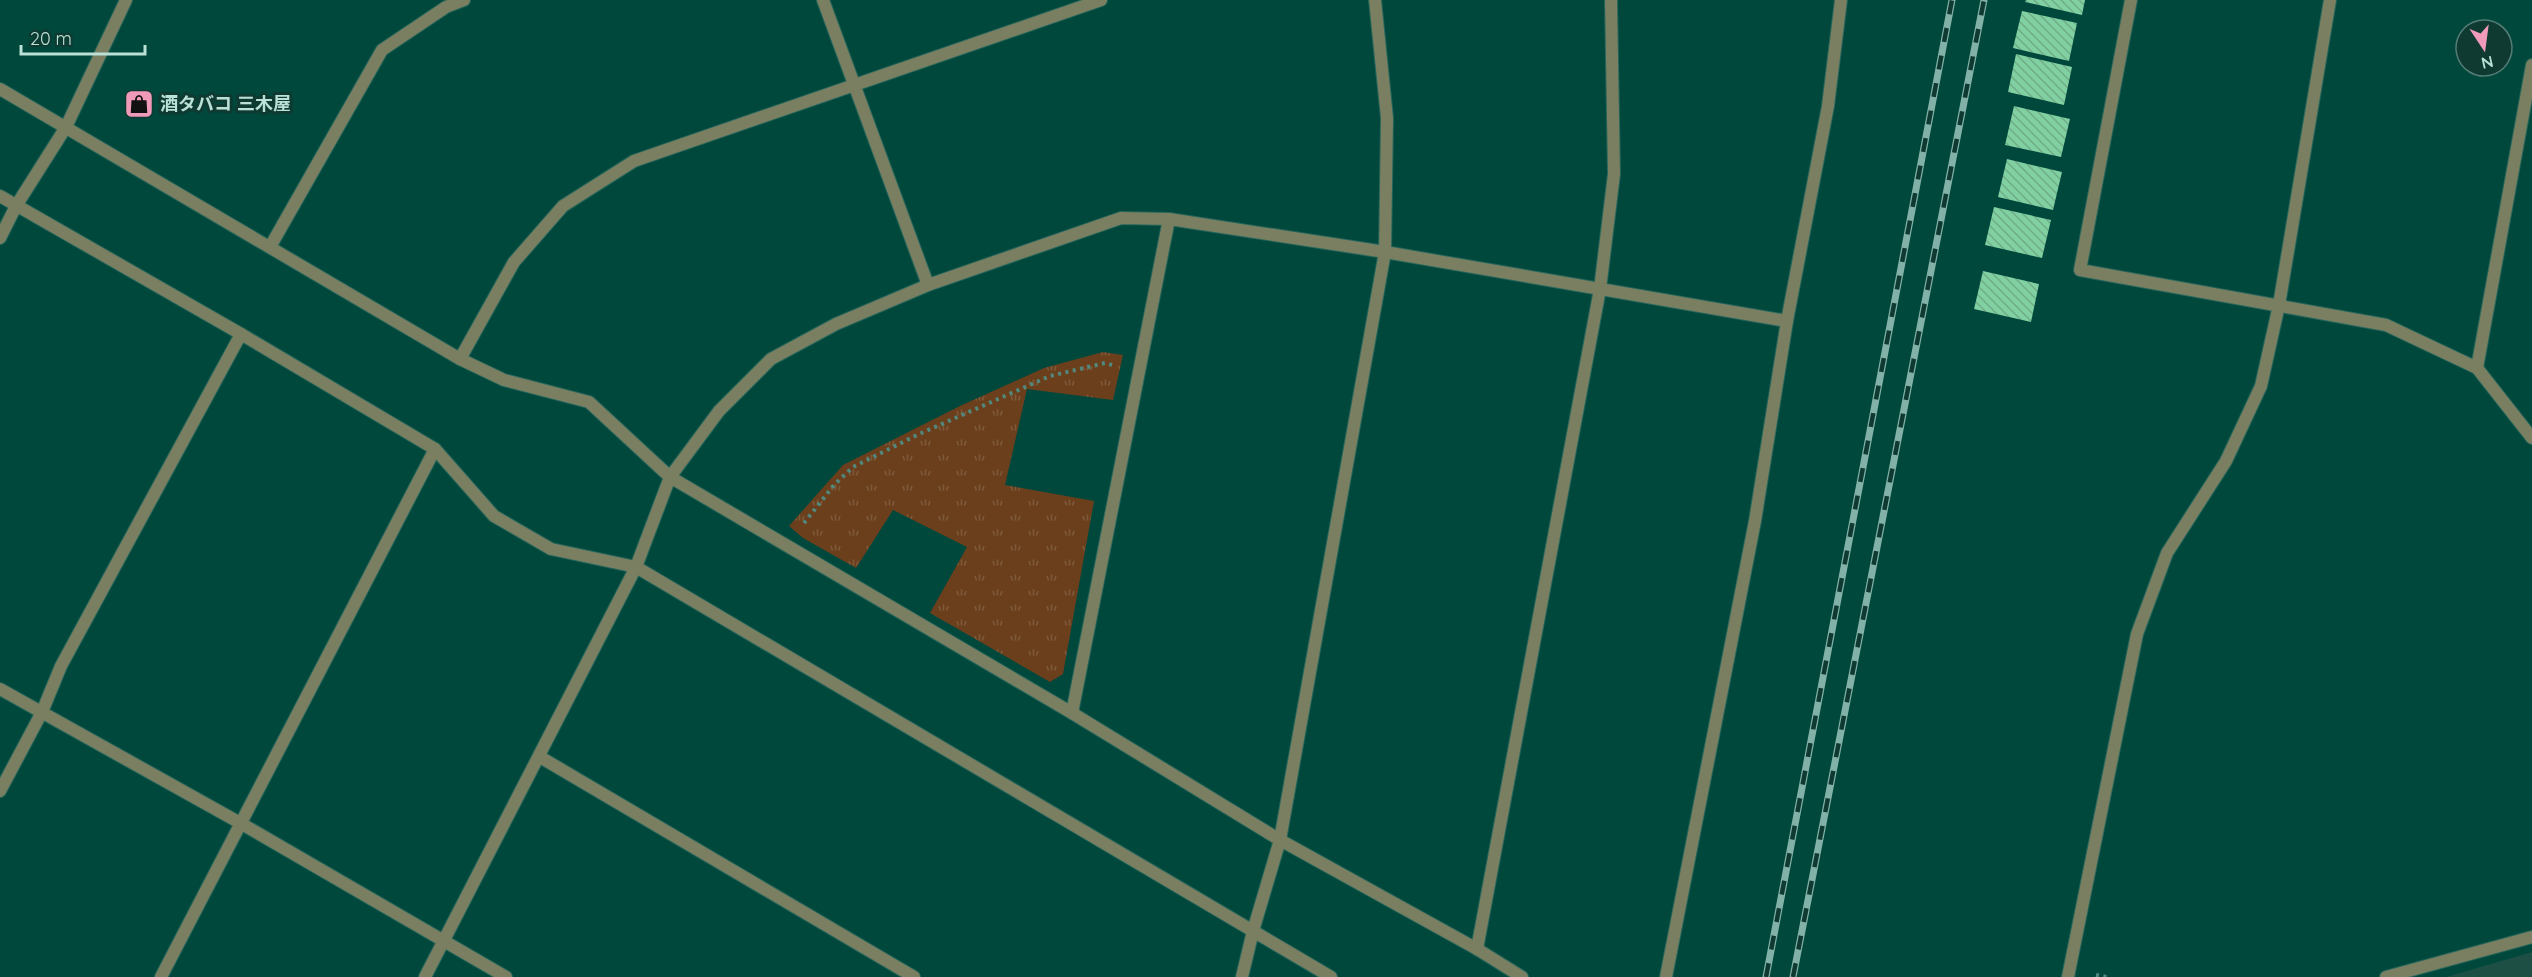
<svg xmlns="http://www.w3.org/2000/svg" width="2532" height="977" viewBox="0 0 2532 977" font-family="Quicksand,'Noto Sans JP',sans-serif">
  <defs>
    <pattern id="grass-tufts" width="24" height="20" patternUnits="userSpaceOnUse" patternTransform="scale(1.5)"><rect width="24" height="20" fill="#6b3f1c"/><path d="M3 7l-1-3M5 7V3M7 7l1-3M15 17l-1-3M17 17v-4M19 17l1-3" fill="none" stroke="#7e5a3c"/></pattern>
    <pattern id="building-back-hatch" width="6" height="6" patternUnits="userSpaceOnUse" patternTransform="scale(1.5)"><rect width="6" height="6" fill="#81d0a1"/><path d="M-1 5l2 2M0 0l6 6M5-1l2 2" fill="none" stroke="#6fad89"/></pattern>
  </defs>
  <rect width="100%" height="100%" fill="#00473c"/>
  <polygon fill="#1d4f45" points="2532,952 2532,977 2446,977"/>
  <polygon fill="url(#grass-tufts)" points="1103,352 1123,355 1113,400 1027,389 1005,485 1094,501 1063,674 1050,682 930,613 967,547 893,510 856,568 803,538 789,526 843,465 960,406 1044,368"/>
  <g fill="url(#building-back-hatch)">
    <polygon points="2026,0 2085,0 2082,15 2025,2"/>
    <polygon points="2022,11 2077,23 2069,61 2013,48"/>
    <polygon points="2016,54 2072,67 2064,105 2008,92"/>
    <polygon points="2014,106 2070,119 2061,157 2005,145"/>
    <polygon points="2007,159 2062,172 2053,210 1998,197"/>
    <polygon points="1994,207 2051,220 2042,258 1985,245"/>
    <polygon points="1983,271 2039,284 2031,322 1974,309"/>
  </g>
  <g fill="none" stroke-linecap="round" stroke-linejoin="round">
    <g stroke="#25665b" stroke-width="14">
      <g id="minor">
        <polyline points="823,0 928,285"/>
        <polyline points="2131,0 2080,270 2386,325 2477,368 2532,438"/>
        <polyline points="0,89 460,359 504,380 589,402 670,477 1072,713 1280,840 1477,949 1522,977"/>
        <polyline points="0,196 241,334 435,449 494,516 551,549 636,567 1331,977"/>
        <polyline points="0,238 16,206 66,127 126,0"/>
        <polyline points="270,247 382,50 446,7 464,0"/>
        <polyline points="460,359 514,262 563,206 634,161 1101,0"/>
        <polyline points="2477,368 2532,65"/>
        <polyline points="0,689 242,824 506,977"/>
        <polyline points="1072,713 1169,219"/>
        <polyline points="540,757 914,977"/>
        <polyline points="0,791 42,712 61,666 241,334"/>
        <polyline points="1477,949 1600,289 1614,174 1611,0"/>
        <polyline points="161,977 435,449"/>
        <polyline points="425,977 636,567 670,477 719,411 771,359 836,324 928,285 1121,218 1169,219 1385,252 1787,321"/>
        <polyline points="1242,977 1253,931 1280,840 1385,252 1387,118 1375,0"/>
        <polyline points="1666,977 1755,521 1787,321 1828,106 1841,0"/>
        <polyline points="2068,977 2137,634 2167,553 2226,461 2261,386 2279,305 2330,0"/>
        <polyline points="2386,977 2532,937"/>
      </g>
    </g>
    <g stroke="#51897f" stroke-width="4" stroke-dasharray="3 4.5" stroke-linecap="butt">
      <polyline points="804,523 834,485 853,467 917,435 1050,376 1105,363 1112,365"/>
      <polyline points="2096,975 2107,977"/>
    </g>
    <use href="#minor" stroke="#797f60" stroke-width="12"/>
    <g stroke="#82b1a7" stroke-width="7">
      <g id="rail">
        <polyline points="1766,977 1952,0"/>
        <polyline points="1793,977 1984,0"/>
      </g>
    </g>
    <use href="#rail" stroke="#0e3a32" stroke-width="4.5" stroke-dasharray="14" stroke-linecap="butt"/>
  </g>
  <defs>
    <g id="shop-square" transform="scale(1.5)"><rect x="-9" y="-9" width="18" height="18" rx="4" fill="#ef9ab8" stroke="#0e3a32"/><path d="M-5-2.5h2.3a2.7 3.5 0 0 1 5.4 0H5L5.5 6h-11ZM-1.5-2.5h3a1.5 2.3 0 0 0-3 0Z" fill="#111"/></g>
  </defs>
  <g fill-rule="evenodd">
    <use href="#shop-square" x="139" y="104"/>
  </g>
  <g text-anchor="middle" stroke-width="6" stroke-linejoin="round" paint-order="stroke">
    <g font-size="18" font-weight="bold" fill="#bbe0d6" stroke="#0e3a32" text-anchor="start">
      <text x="160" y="110">酒タバコ 三木屋</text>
    </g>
  </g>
  <g transform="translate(2484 48) rotate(167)"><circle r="28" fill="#0e3a32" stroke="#537c74" stroke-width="1.5"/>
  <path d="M0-4.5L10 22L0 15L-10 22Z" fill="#ef9ab8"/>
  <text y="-9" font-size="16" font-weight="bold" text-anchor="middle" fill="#bbe0d6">N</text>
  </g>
  <path d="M21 45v9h124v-9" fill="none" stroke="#bbe0d6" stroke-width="3"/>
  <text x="30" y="45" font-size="18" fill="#bbe0d6" stroke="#0e3a32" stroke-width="4.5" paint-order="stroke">20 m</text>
</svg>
